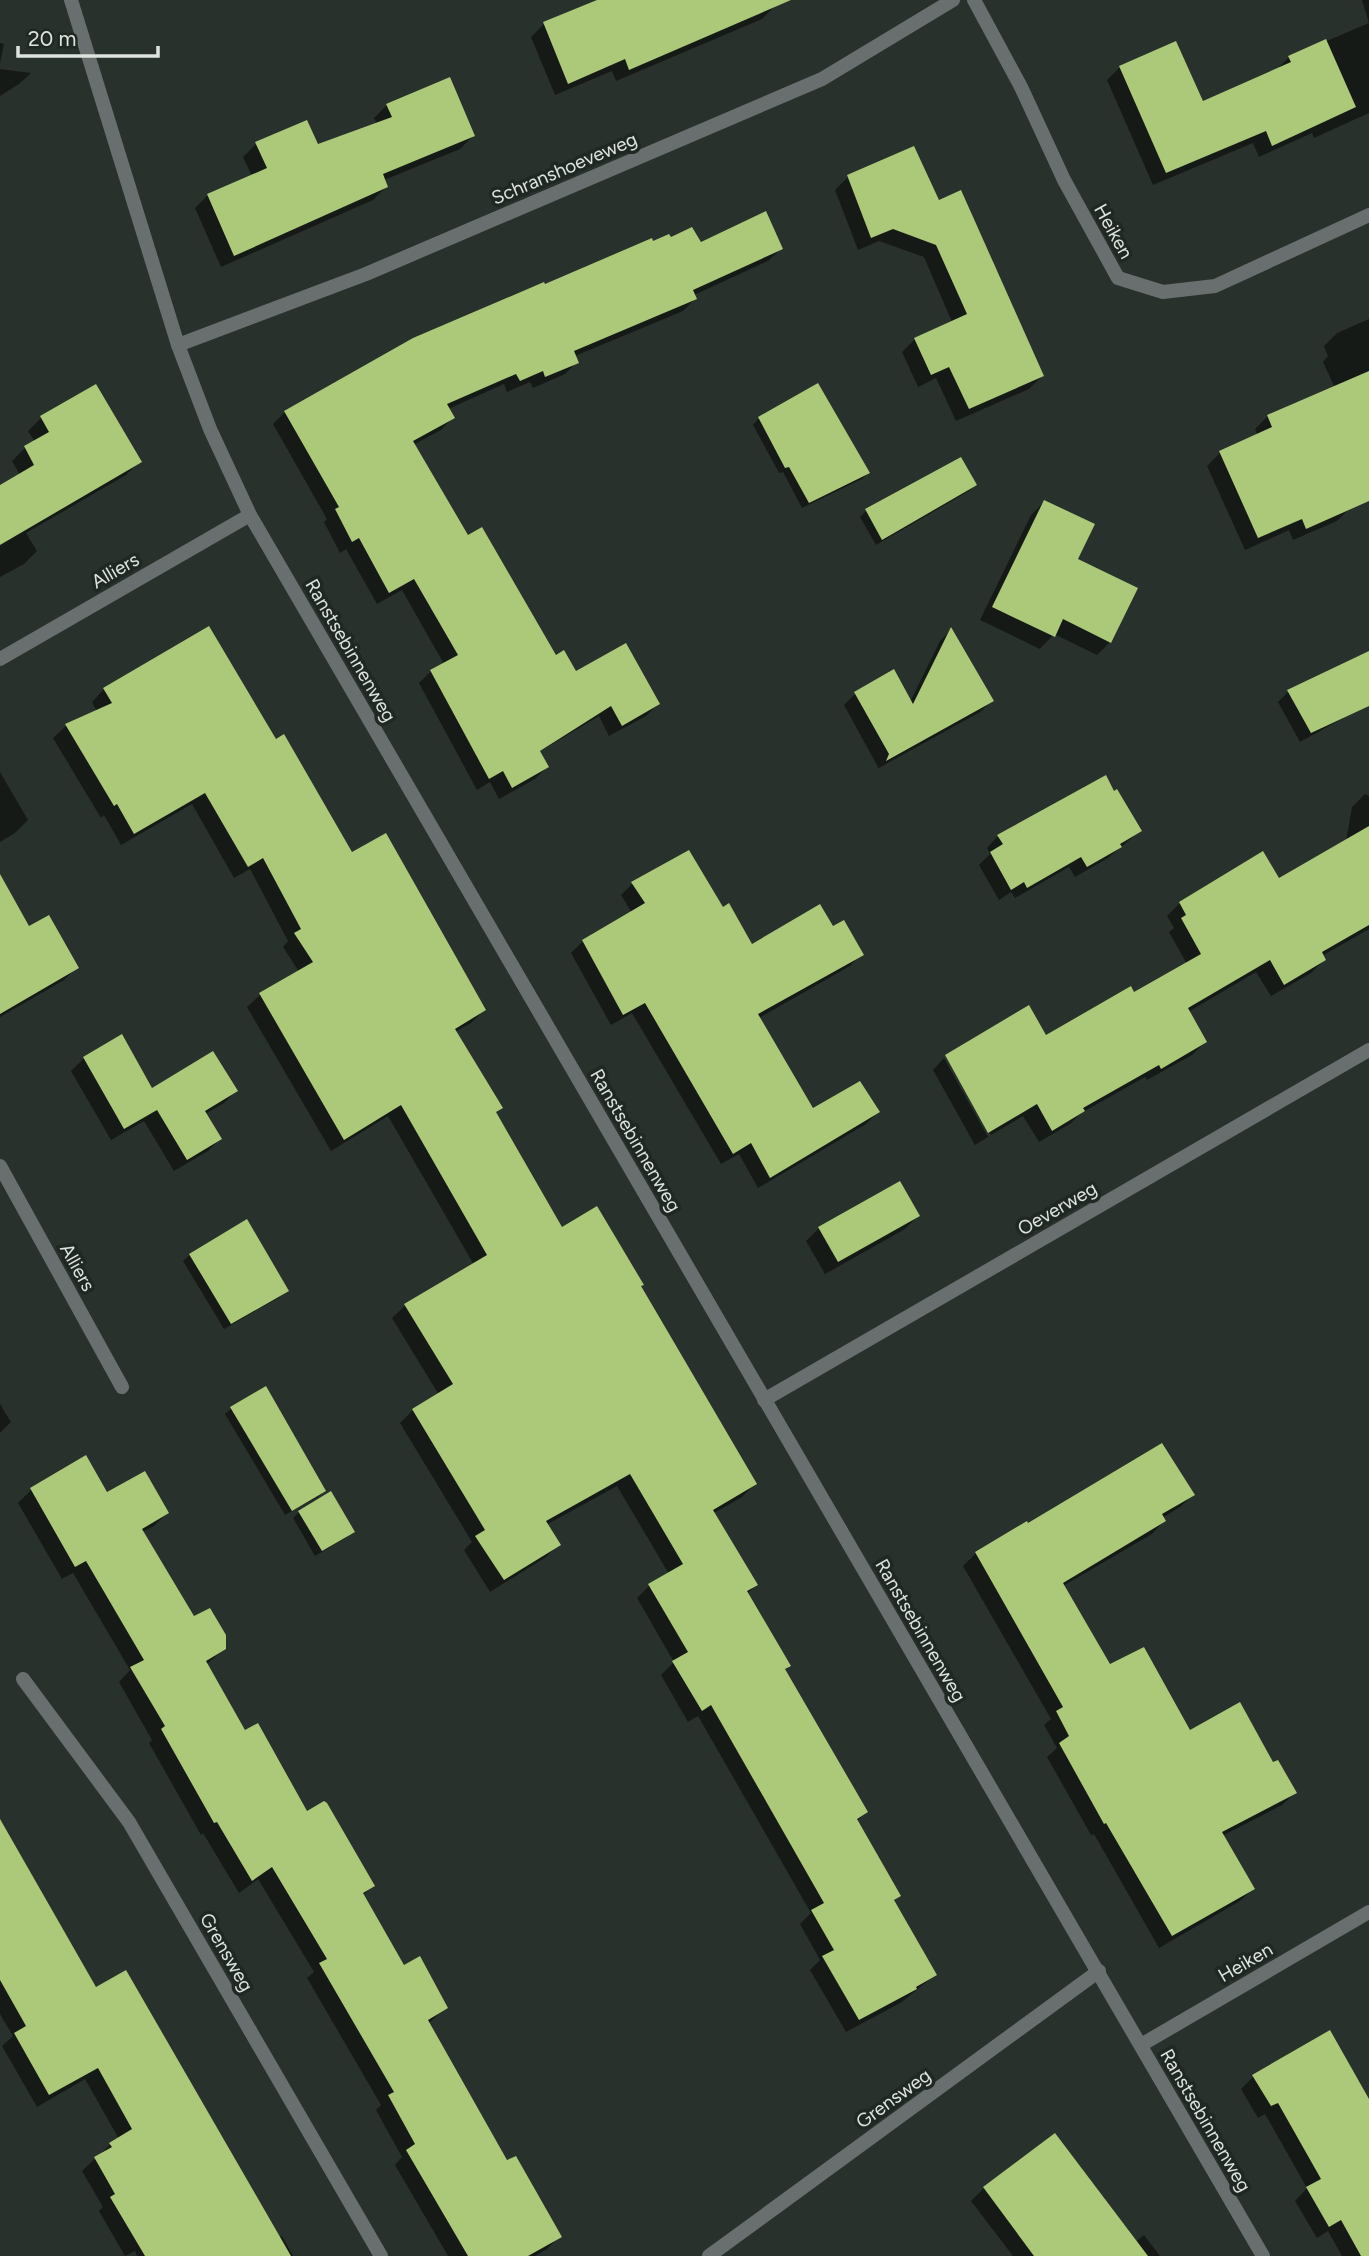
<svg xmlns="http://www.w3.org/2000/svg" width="1369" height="2256" viewBox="0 0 1369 2256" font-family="Figtree,sans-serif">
  <rect width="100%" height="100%" fill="#29312c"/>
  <g fill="#0007">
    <polygon points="601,0 773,0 775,6 762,19 616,81 612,71 555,95 531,37 544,24"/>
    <polygon points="1362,0 1369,0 1369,113 1314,138 1312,133 1259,157 1253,143 1153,185 1107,80 1120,67 1202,103 1276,70 1289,57 1369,23"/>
    <polygon points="0,43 4,44 0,63"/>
    <polygon points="0,69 31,73 19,84 0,96"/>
    <polygon points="387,105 473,136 460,149 384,180 386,187 373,200 221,267 195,208 208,195 252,176 243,157 256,144 317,146 377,124 374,118"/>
    <polygon points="848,177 938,202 1042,376 1029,389 956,421 936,378 918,387 902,352 915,339 952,322 924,257 879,241 858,250 835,190"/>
    <polygon points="670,239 700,244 781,249 768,261 694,295 695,299 683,311 575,356 577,362 565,374 533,388 530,382 507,392 504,384 448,409 453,417 441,430 413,445 468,537 556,657 575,674 658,704 646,716 609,736 599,716 539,752 547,767 535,779 499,799 490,782 477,790 419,683 431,671 444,664 402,590 377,604 346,549 340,553 324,522 327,519 273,424 285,412 544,286 652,243"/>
    <polygon points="1369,319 1369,432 1350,508 1337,521 1293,540 1289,530 1245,550 1207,466 1220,453 1258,436 1255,429 1268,416 1335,388 1323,362 1328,356 1324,346 1337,333"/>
    <polygon points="95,386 139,462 126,475 26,533 37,551 24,564 0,577 0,487 20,475 12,461 25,448 35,442 28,431 41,418"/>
    <polygon points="759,418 868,473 862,479 802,508 783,472 779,473 753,425"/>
    <polygon points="961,459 975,484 969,491 876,545 860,517 866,511"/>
    <polygon points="1044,502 1075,560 1110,642 1097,655 1054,634 1040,649 980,620 1031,515"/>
    <polygon points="951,630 992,701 980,712 877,769 878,767 844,705 855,694 910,702 940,641"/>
    <polygon points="1369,653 1369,704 1300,742 1278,702 1289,691"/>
    <polygon points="104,689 276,741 352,855 484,1010 471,1023 455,1032 500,1108 495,1113 562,1229 640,1287 755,1484 742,1497 714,1513 756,1585 747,1594 789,1665 784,1671 866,1812 856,1822 899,1896 893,1902 935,1975 902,2002 846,2032 810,1970 820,1960 800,1924 811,1913 698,1716 688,1722 661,1675 674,1662 637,1598 650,1585 669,1574 617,1486 546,1525 559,1544 546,1557 490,1592 464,1550 472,1542 400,1423 413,1410 439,1395 392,1318 405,1306 474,1265 388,1116 331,1151 247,1007 260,995 299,972 283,947 288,941 250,869 234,878 192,804 121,845 104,815 101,818 53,738 66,726 97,712 92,702"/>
    <polygon points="0,772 28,820 15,833 0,842"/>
    <polygon points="1365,794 1369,796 1369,929 1322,956 1324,960 1311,973 1271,996 1256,972 1188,1012 1205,1042 1192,1055 1147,1080 1145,1077 1081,1113 1070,1124 1039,1142 1023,1116 991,1135 946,1057 1029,1007 1045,1038 1134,994 1187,964 1169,932 1174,928 1167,916 1180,903 1278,880 1346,841 1352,807"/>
    <polygon points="1140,831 1108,858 1075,877 1069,867 1015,898 1011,892 999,900 979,865 990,854 987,848 998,836"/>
    <polygon points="0,878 29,928 77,967 64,980 0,1017"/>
    <polygon points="632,884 723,910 752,947 832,928 861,954 850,966 759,1018 813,1111 878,1112 866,1124 758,1188 739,1154 721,1164 632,1013 611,1025 571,953 583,941 632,913 621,895"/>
    <polygon points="122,1037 151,1090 236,1091 224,1103 205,1114 220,1139 208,1151 174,1171 144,1121 111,1140 71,1071 84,1058"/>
    <polygon points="944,1058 988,1137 975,1145 933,1070"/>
    <polygon points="918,1216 905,1229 825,1274 806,1241 819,1228"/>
    <polygon points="246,1221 286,1291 280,1297 224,1329 183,1261 190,1255"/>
    <polygon points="0,1404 11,1422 0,1433"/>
    <polygon points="232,1408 324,1491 318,1497 285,1515 225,1414"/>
    <polygon points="31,1490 106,1494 167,1513 154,1526 142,1532 194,1618 224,1649 206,1665 244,1732 307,1813 373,1886 362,1896 403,1968 446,2007 428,2024 507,2162 560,2236 547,2249 535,2256 448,2256 395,2165 402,2157 376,2110 381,2105 307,1978 314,1972 258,1879 239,1893 203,1833 201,1835 149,1743 152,1740 119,1682 130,1670 73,1573 62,1579 18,1503"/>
    <polygon points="1193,1495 1180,1507 1162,1518 1164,1521 1152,1534 1063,1586 1109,1666 1189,1732 1273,1765 1295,1793 1282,1805 1222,1836 1253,1889 1240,1901 1159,1948 1094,1834 1091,1835 1047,1757 1057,1748 1044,1725 1051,1719 963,1566 976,1553"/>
    <polygon points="299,1512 353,1531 347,1537 315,1556 293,1518"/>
    <polygon points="0,1874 95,1989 278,2237 282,2236 293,2256 137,2256 135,2251 125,2256 99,2211 103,2207 82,2171 111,2144 119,2139 85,2079 37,2107 2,2046 13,2036 0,2014"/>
    <polygon points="1329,2033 1369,2130 1369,2256 1342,2256 1328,2231 1317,2238 1295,2201 1307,2188 1265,2114 1258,2118 1241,2089 1253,2077"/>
    <polygon points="1055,2135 1135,2242 1144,2235 1160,2256 1013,2256 971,2201 984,2188"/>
  </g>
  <g fill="#acc879">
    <polygon points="597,0 791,0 629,70 625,59 568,84 543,22"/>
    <polygon points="1326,39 1356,107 1272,146 1266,131 1166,173 1119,66 1176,41 1203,101 1291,62 1288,56"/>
    <polygon points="450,77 475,136 383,174 388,187 234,256 207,194 267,168 255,142 307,120 318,144 392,117 386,104"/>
    <polygon points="914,146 939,200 961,190 1044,376 969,409 949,367 931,375 914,338 967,314 936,245 893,229 871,238 847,175"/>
    <polygon points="766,211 783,249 693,290 697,299 574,351 579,363 545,377 543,371 520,381 516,374 447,404 455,418 413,441 468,535 482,527 556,655 564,650 576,671 626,643 660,704 622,726 611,706 540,751 549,767 512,788 503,771 489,779 430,670 458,655 414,579 389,593 359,538 352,542 335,509 339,507 284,411 413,338 544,282 545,284 652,238 653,241 669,234 671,237 692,227 701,242"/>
    <polygon points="1369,371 1369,501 1306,529 1302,519 1258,538 1219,451 1272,427 1267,415"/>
    <polygon points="818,383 870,473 809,503 789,467 785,468 758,417"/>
    <polygon points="96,384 142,462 0,545 0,485 34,465 24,446 49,432 40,416"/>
    <polygon points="961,457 977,485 882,540 865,509"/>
    <polygon points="1044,500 1095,524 1078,559 1138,588 1111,643 1063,619 1055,637 992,607"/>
    <polygon points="209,626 276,739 284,734 352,852 386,833 486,1010 455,1029 503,1108 496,1112 562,1227 597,1206 644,1285 641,1286 668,1332 757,1484 713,1510 758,1585 747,1591 791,1666 785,1669 868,1812 857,1819 901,1896 894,1900 937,1975 916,1987 917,1989 859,2020 822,1956 834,1950 811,1910 824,1903 711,1705 702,1711 672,1661 688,1652 648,1584 683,1564 630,1474 546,1521 561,1545 504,1580 475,1536 485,1530 412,1409 453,1384 404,1304 487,1255 401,1105 344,1140 259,993 313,962 294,933 301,929 263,858 248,867 205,793 134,834 117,804 114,806 65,724 112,703 103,688"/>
    <polygon points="951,627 994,701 886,761 889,754 854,692 894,669 913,704"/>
    <polygon points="1369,651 1369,706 1311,733 1287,690"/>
    <polygon points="1106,775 1114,791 1117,789 1142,831 1120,844 1122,847 1087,867 1081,857 1027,888 1024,882 1011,890 990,852 1003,844 997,835"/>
    <polygon points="1369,826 1369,925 1322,952 1326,960 1284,985 1270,960 1188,1008 1207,1042 1161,1069 1159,1065 1083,1108 1085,1111 1052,1131 1037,1104 988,1133 945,1055 1029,1005 1046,1035 1131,986 1134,992 1201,954 1181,918 1186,915 1179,902 1263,851 1279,878"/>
    <polygon points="689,850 723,907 729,903 752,944 820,904 833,926 844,920 864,955 758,1014 813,1108 860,1081 880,1112 770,1178 751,1143 733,1154 645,1003 623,1015 582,940 645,903 631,882"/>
    <polygon points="0,874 29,926 49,915 79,968 0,1014"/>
    <polygon points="122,1034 152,1088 213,1051 238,1091 205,1111 222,1139 187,1160 157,1110 124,1129 83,1057"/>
    <polygon points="900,1181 920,1216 838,1262 818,1227"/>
    <polygon points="247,1219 289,1291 231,1324 189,1254"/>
    <polygon points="266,1386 326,1491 292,1511 230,1407"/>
    <polygon points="1162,1443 1195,1495 1162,1514 1166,1521 1063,1583 1110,1664 1144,1647 1190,1730 1240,1702 1273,1762 1278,1760 1297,1793 1222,1832 1255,1889 1172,1936 1106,1823 1104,1824 1059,1743 1069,1736 1056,1711 1063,1707 975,1552 1027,1521 1028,1523"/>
    <polygon points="86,1455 107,1492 145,1471 169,1513 142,1529 194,1616 210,1608 226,1635 226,1649 206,1661 245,1730 258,1723 307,1811 324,1801 327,1803 375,1886 363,1893 404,1965 420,1956 448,2008 428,2020 507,2160 516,2156 562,2237 528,2256 468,2256 406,2150 415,2144 388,2095 394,2092 319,1963 327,1959 272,1867 252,1881 217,1822 214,1823 161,1729 165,1726 130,1667 144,1660 86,1561 75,1567 30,1488"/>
    <polygon points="331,1491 355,1532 322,1551 298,1511"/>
    <polygon points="0,1819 96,1987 126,1970 291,2256 145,2256 110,2197 115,2194 94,2157 112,2147 109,2143 132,2129 98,2068 49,2095 14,2033 26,2026 0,1980"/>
    <polygon points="1330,2030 1369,2099 1369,2256 1361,2256 1341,2220 1329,2227 1306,2187 1321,2179 1278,2103 1271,2106 1252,2075"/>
    <polygon points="1055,2133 1148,2256 1034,2256 983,2187"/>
  </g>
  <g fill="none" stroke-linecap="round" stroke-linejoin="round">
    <g stroke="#696f6f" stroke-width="14">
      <polyline points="71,0 178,345 210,429 250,515 1263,2256"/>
      <polyline points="974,0 1021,87 1064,180 1118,278 1163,292 1215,286 1369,215"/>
      <polyline points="178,345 366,274 822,79 953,0"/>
      <polyline points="0,659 250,515"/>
      <polyline points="0,1166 122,1387"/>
      <polyline points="764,1400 1369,1050"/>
      <polyline points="23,1679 129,1822 381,2256"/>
      <polyline points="1141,2045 1369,1912"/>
      <polyline points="709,2256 1099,1971"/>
    </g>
  </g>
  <g text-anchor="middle" stroke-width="7" stroke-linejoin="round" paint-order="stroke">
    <g font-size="19" fill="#dee3e0" stroke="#1f2823">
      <text transform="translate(564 168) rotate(-23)" y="7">Schranshoeveweg</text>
      <text transform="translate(1114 231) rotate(61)" y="7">Heiken</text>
      <text transform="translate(115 570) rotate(-30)" y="7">Alliers</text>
      <text transform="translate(351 650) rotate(60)" y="7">Ranstsebinnenweg</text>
      <text transform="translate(636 1140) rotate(60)" y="7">Ranstsebinnenweg</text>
      <text transform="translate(1057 1208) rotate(-30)" y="7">Oeverweg</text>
      <text transform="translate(78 1267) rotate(61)" y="7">Alliers</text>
      <text transform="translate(921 1630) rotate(60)" y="7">Ranstsebinnenweg</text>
      <text transform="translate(227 1952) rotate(60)" y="7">Grensweg</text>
      <text transform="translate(1245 1962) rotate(-30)" y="7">Heiken</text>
      <text transform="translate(893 2098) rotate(-36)" y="7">Grensweg</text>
      <text transform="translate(1206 2120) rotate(60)" y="7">Ranstsebinnenweg</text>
    </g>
  </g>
  <path d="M18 46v10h140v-10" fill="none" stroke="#dee3e0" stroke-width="3.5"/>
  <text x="28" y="46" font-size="21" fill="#dee3e0" stroke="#1f2823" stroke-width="5" paint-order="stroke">20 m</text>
</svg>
